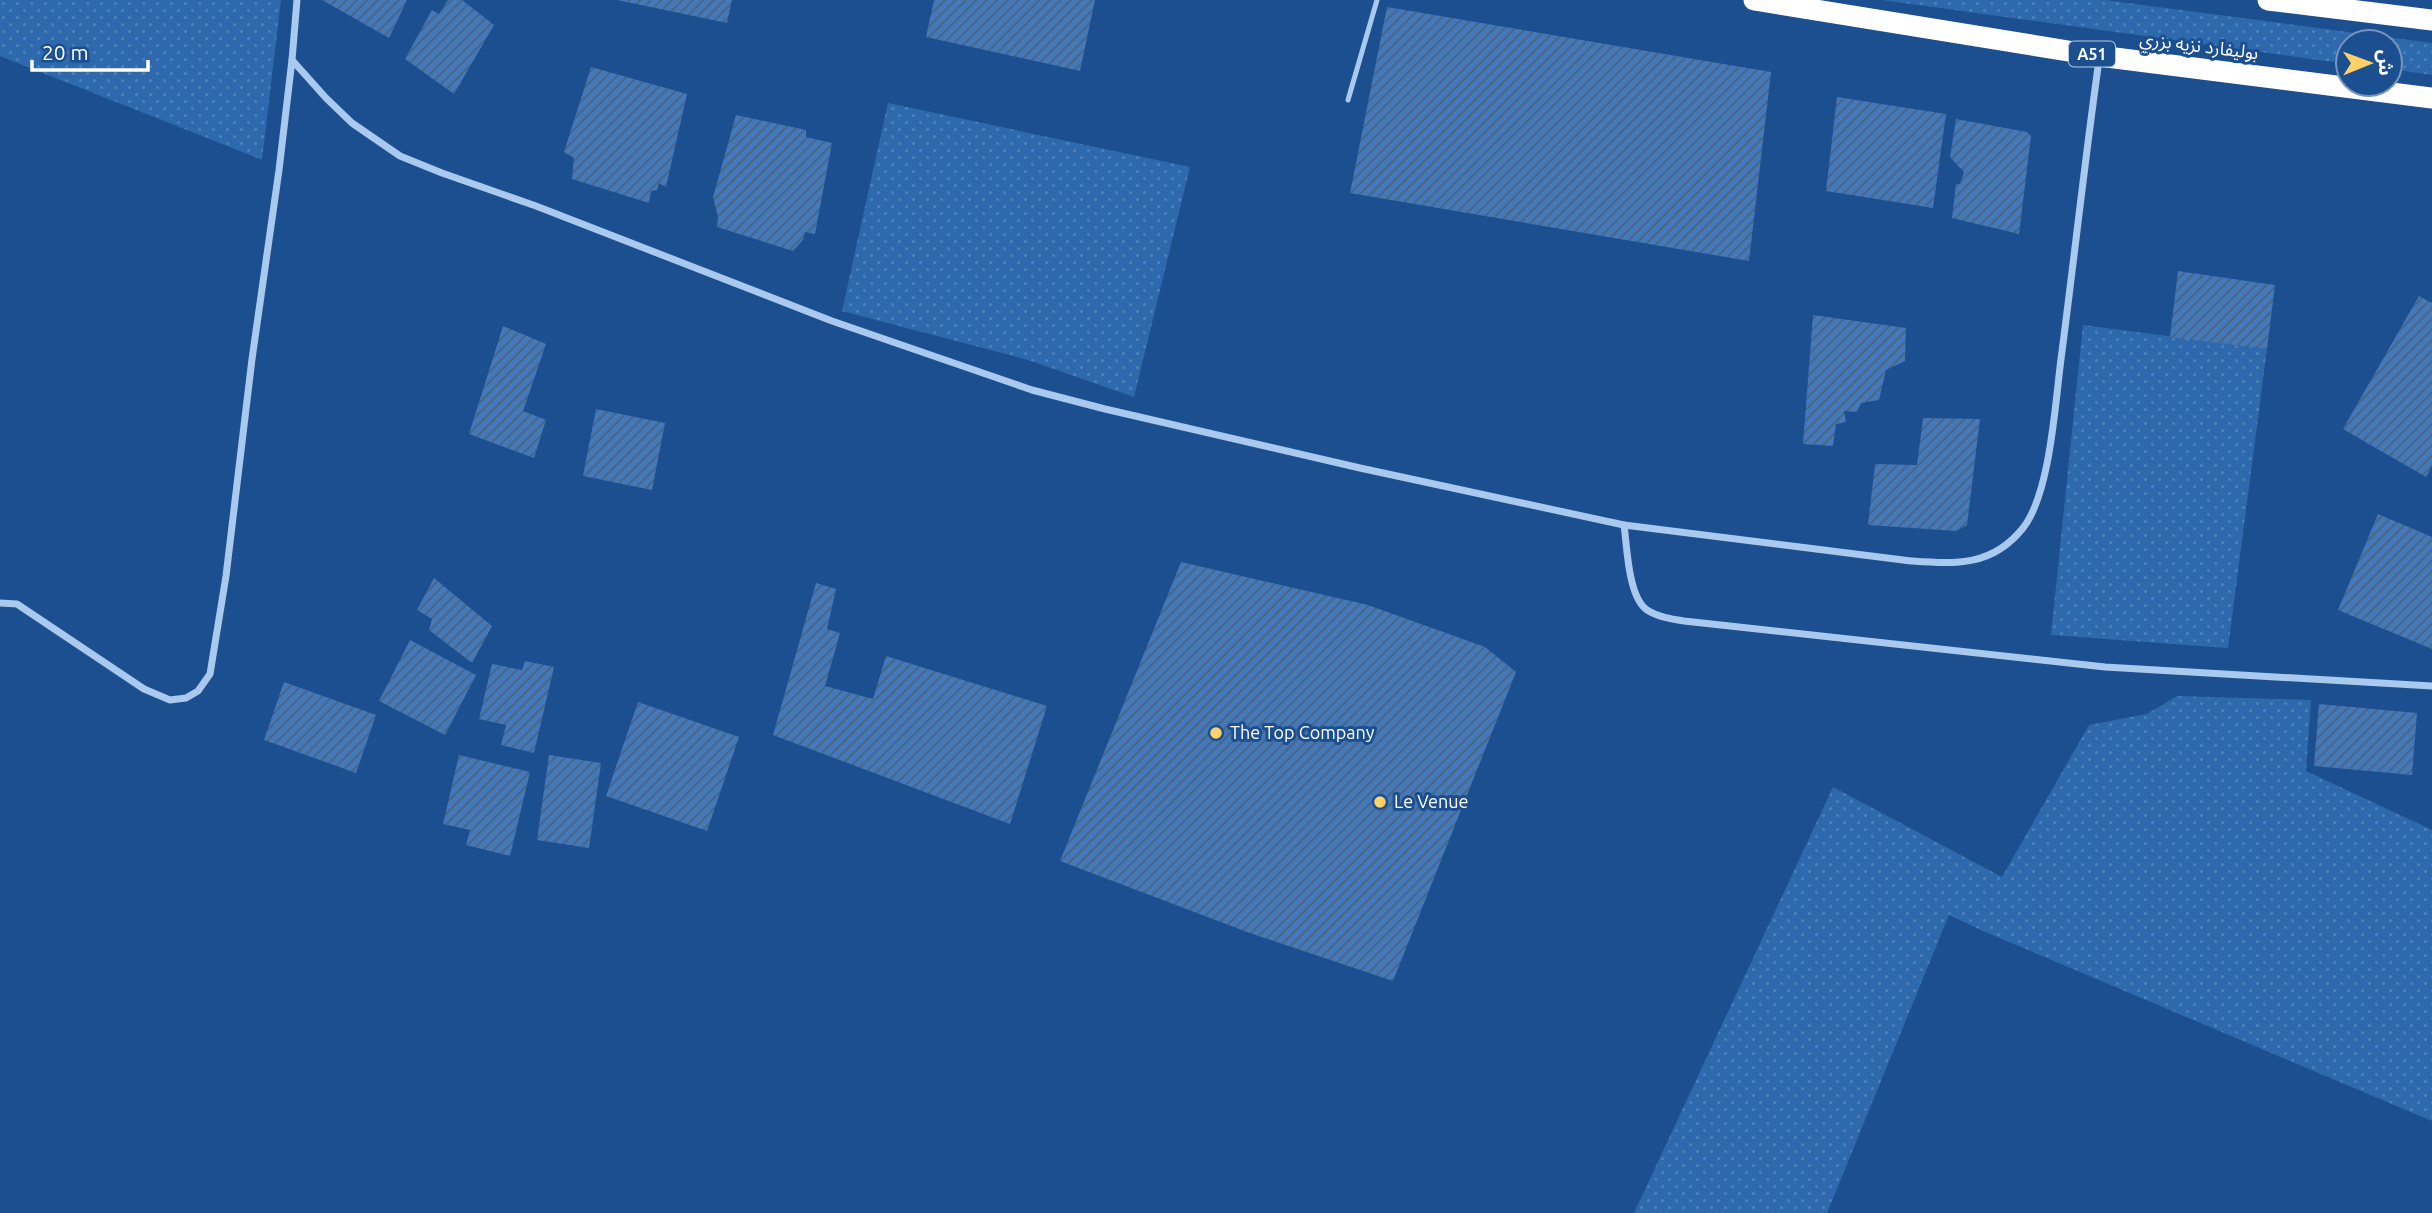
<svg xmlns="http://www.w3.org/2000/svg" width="2432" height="1213" viewBox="0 0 2432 1213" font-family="Ubuntu,'Noto Sans Arabic',sans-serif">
  <defs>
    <pattern id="grass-dots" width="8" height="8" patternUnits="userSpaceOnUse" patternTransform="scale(1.75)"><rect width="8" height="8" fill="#2e69ad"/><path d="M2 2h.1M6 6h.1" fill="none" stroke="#4d80b9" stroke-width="1.8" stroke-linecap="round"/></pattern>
    <pattern id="building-hatch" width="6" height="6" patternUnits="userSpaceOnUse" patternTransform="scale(1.75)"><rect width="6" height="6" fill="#4478b7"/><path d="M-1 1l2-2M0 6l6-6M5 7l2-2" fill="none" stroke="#486282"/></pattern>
  </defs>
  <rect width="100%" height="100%" fill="#1b4f8f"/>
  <g fill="url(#grass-dots)">
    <polygon points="0,0 281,0 262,160 0,56"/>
    <polygon points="1882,0 2105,0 2432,43 2432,75 2390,69 2390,42 2348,42 2348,64"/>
    <polygon points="888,103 1190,167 1134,397 1028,360 842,311"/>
    <polygon points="2083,325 2267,349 2228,648 2051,635"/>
    <polygon points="2177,696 2311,700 2306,771 2432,830 2432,1121 1983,931 1949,915 1827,1213 1634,1213 1833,787 2002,877 2089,725 2147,714"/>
  </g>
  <g fill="url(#building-hatch)">
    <polygon points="322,0 407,0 389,38"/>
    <polygon points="448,0 462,0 494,25 454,94 405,59 432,10 439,14"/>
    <polygon points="617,0 732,0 727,23"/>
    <polygon points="934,0 1095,0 1080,71 926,37"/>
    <polygon points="1387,7 1771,72 1749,261 1350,193"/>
    <polygon points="591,67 687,94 666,187 659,183 657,190 651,191 649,203 572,179 574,158 564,152"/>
    <polygon points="1837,97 1946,114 1933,208 1826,191"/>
    <polygon points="736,115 806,130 806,137 832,143 815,234 805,232 803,240 793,251 717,227 718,217 713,197"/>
    <polygon points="1956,119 2027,132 2031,136 2019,234 1952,218 1956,184 1960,184 1964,172 1950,157"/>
    <polygon points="2178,271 2275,285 2267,349 2170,337"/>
    <polygon points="2419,296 2432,303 2432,466 2426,477 2343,429"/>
    <polygon points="1813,315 1906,328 1905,361 1886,370 1879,400 1861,403 1857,412 1844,411 1846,422 1836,424 1833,446 1803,444"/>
    <polygon points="503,326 546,344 523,411 546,420 534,458 469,434"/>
    <polygon points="596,409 665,423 652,490 583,476"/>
    <polygon points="1923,418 1980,419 1967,525 1956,531 1868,525 1875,464 1917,465"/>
    <polygon points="2378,514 2432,537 2432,649 2338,610"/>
    <polygon points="1181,562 1368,605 1485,647 1516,672 1393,981 1247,932 1060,861"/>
    <polygon points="434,578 492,626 472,663 429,630 432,619 417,610"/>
    <polygon points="816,583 836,589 827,629 840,633 825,686 873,699 886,656 1047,706 1010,824 773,735"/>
    <polygon points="410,640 476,675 445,735 379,701"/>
    <polygon points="525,661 554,667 534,753 501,745 506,725 479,719 492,664 522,670"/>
    <polygon points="284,682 376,715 356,773 264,740"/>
    <polygon points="638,702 739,737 707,831 606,796"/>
    <polygon points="2319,704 2417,713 2412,775 2314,766"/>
    <polygon points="459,755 530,772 510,856 466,845 470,830 443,824"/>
    <polygon points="549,755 601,763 589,848 537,840"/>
  </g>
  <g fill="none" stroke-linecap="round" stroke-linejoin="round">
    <polyline stroke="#a9c9ee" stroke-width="5" points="1348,100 1377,0"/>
    <g stroke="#a9c9ee" stroke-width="7">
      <path d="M297,0l-5,60 34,38 26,25 48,33 42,17 94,33 296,115 200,69 73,19 255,59 264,57 287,36c44,3 81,6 112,-33 27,-34 32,-123 38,-169 13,-99 24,-200 38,-299"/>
      <path d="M1624,525c3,21 4,72 23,85 11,7 24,9 37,11l421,46 327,19"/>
      <polyline points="0,603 17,604 144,689 170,700 186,698 198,691 210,674 226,576 252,359 279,170 292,60"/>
    </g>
    <g stroke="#fff" stroke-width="21">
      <polyline points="1754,0 2099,56 2432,98"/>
      <polyline points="2268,0 2432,20"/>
    </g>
  </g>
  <g fill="#ffd166" stroke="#1b4f8f" stroke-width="2.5">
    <circle cx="1216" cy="733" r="7"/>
    <circle cx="1380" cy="802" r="7"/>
  </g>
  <g text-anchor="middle" stroke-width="6" stroke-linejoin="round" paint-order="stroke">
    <rect fill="#1b4f8f" stroke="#bbcadd" stroke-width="2" x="2069" y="41.5" width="46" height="25" rx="5"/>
    <g font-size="16" font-weight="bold" fill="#fff">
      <text x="2092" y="60">A51</text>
    </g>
    <g font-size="18" fill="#fff" stroke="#1b4f8f">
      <text transform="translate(2199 46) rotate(7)" y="6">بوليفارد نزيه بزري</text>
    </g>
    <g font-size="18" fill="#fff" stroke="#1b4f8f" text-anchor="start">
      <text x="1230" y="739">The Top Company</text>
      <text x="1394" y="808">Le Venue</text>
    </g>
  </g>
  <g transform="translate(2369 63) rotate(89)"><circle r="33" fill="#1b4f8f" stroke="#7695bc" stroke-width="2"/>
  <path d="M0-5L12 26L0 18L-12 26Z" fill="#ffd166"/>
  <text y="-10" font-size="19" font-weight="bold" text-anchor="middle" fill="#ffffff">ش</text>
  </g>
  <path d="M32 60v10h116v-10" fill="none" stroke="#ffffff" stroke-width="3.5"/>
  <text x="42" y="60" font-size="21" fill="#ffffff" stroke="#1b4f8f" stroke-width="5" paint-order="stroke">20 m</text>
</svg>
